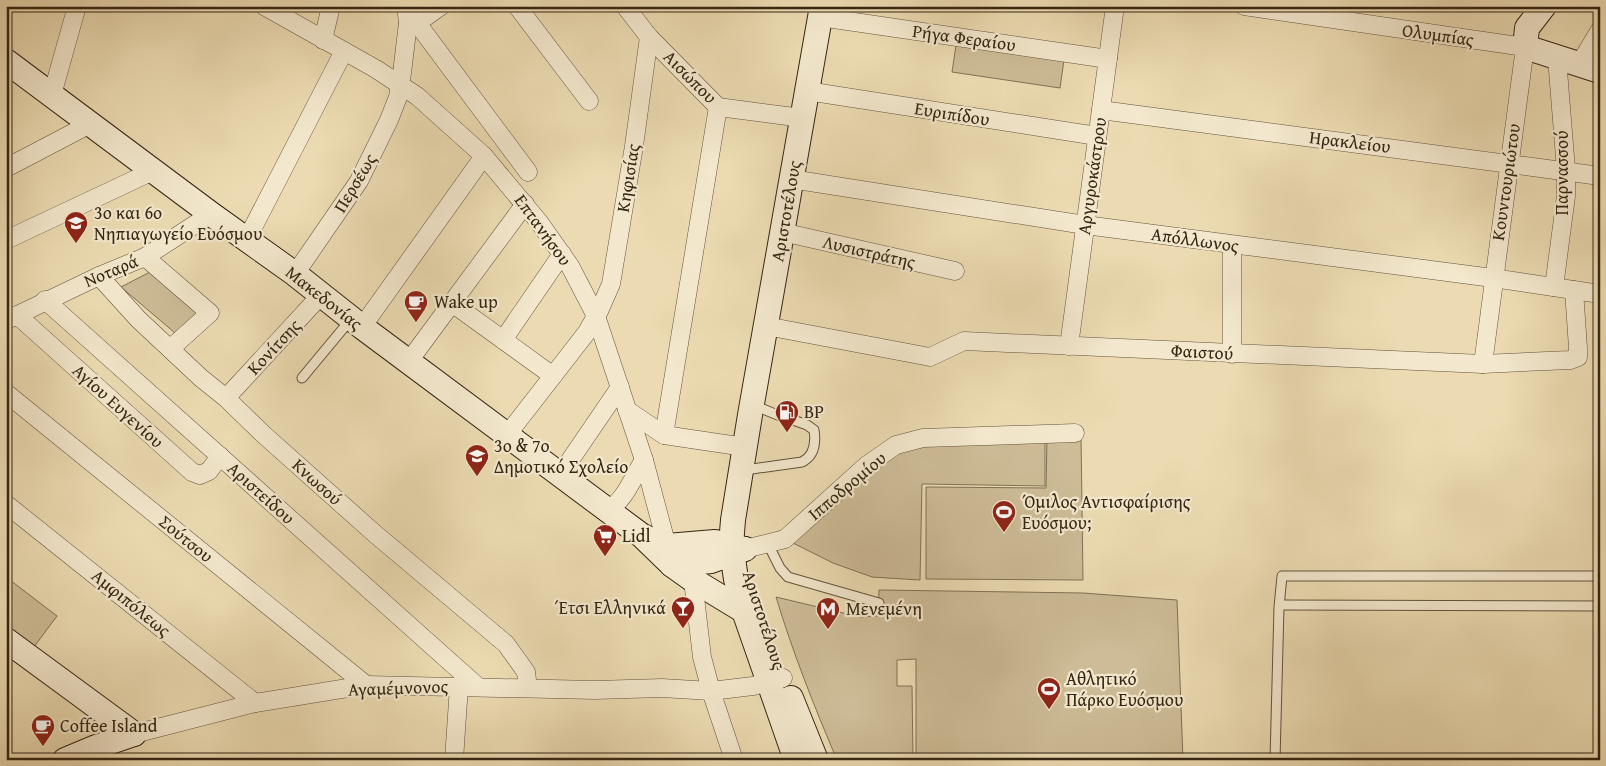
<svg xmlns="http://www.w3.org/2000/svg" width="1606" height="766" viewBox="0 0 1606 766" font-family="'Gentium Book Plus',serif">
  <rect width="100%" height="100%" fill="#ecdbb2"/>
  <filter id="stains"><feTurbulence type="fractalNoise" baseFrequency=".004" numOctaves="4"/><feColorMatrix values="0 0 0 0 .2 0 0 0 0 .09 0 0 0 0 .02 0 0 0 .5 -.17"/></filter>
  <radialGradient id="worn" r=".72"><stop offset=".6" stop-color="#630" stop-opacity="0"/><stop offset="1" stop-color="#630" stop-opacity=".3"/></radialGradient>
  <g fill="#cdbc97" stroke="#807156">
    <polygon points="956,45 1064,60 1060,88 952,72"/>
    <polygon points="150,272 199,312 175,333 121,287"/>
    <polygon points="1045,435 1045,486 922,484 920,580 872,577 833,563 785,539 896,445"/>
    <polygon points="1081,435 1083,580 926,579 926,487 1046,488 1047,436"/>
    <polygon points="6,577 57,616 25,659 6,645"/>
    <path d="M879,590l204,3 94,7 6,160h-267v-101l-19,1v26h15l1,74h-76c-23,-54 -44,-107 -61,-163l84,20 18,-1z"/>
  </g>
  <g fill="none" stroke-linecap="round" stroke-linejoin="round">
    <g stroke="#62533c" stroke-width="11">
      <g id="lane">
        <polyline points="302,378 351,319"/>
        <polyline points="753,405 780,416"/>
        <path d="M752,469l50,-7c12,-6 14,-19 12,-32l-7,-5 -11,-4"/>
        <polyline points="768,544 780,568 788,577 879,603"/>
        <polyline points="1280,605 1600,606"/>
        <polyline points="1275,760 1279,607 1282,576 1600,576"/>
      </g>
    </g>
    <g stroke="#62533c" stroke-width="19">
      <g id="street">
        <polyline points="264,6 376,69 417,96 484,156 539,222 570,266 596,316 644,460 667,546"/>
        <polyline points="517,6 589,101"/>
        <polyline points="625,6 649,37 718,107 802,118"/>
        <polyline points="1244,6 1525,47 1483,364"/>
        <polyline points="820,17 1108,59"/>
        <polyline points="408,23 417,23 528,172"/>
        <polyline points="417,23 441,6"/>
        <polyline points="323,40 331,6"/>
        <polyline points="1579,65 1600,30"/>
        <polyline points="807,91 1097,136"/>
        <polyline points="52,95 77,6"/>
        <polyline points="1101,110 1600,176"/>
        <polyline points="6,168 90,124"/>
        <polyline points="791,179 1085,225 1493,278 1600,294"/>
        <polyline points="782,232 955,271"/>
        <polyline points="247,239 344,51"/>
        <polyline points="6,240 153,171"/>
        <polyline points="1232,245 1232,354"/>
        <polyline points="145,257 210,313 170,349"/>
        <polyline points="295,274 359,181 389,120 398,97 402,73 408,23 406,6"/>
        <polyline points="99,276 138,319 201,378 226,398 263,434 374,533 506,644 526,672 528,688"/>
        <polyline points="1554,287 1566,196 1566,170 1557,58"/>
        <polyline points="45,300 477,686"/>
        <polyline points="452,303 553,376"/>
        <polyline points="17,315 192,472 200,475 209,471 220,456"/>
        <polyline points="7,320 99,276 145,257 211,214"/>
        <polyline points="766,326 930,357 964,341 1483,364 1570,360 1578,357 1578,348 1574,290"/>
        <polyline points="362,327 484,156"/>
        <polyline points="503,340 562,254"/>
        <polyline points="1069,346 1115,6"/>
        <polyline points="409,361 525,204"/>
        <polyline points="6,393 366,685"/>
        <polyline points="226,398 321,295"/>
        <polyline points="627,410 664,435 745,447"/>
        <polyline points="507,435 587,332 600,309 611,284 634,146 649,37"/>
        <polyline points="664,435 718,107"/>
        <polyline points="560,475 620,387"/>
        <polyline points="6,504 255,703"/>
        <path d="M607,510c18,-9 26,-33 37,-50"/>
        <polyline points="745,549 785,539 867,465 896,445 923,438 1075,433"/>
        <polyline points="693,580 702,657 711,691 734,760"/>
        <polyline points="134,734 255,703 366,685 595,690 662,688 711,691 753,686 783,678"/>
        <polyline points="454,760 459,686"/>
      </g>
    </g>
    <g stroke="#342614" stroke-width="26">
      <g id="secondary">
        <polyline points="1544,6 1527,28 1525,47 1600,71"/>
        <polyline points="6,61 211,214 295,274 362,327 641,535 672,565 693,580 744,611"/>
        <polyline points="645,537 667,546 715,542 744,549"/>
        <polyline points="672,565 711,561 745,549"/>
        <polyline points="6,640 134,734"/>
        <polyline points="791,698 816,760"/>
        <polyline points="65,760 96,747 134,734"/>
        <polyline points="796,760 744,611 736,579 731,545 733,520 750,415 822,6"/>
      </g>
    </g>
    <use href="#lane" stroke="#f3e8cd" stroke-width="9"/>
    <use href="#street" stroke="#f3e8cd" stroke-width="18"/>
    <use href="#secondary" stroke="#f3e8cd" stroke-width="24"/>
  </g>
  <defs>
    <g id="school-pin" transform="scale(1.25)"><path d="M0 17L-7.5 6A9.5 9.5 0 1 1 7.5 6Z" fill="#8f2418" stroke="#f3e8cd"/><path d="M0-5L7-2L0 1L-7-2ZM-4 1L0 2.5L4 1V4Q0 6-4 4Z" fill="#fff"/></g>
    <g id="cafe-pin" transform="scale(1.25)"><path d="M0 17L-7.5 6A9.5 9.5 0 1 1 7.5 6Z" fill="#8f2418" stroke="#f3e8cd"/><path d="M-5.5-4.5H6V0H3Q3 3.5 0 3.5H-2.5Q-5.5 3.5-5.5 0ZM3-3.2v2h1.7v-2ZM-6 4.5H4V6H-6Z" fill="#fff"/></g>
    <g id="fuel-pin" transform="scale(1.25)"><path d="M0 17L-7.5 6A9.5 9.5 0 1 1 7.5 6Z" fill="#8f2418" stroke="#f3e8cd"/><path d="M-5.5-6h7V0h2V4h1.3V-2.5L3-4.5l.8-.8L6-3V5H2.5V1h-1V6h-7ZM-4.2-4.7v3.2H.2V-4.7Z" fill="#fff"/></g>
    <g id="stadium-pin" transform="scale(1.25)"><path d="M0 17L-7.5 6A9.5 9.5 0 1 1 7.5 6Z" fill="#8f2418" stroke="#f3e8cd"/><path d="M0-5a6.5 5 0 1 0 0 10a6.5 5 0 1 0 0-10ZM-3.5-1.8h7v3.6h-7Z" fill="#fff"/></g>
    <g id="supermarket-pin" transform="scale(1.25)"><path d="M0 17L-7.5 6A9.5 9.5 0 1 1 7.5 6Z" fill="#8f2418" stroke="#f3e8cd"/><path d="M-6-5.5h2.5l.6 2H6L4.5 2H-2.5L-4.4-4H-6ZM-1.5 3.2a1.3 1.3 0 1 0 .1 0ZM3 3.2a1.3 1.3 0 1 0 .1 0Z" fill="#fff"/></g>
    <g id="bar-pin" transform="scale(1.25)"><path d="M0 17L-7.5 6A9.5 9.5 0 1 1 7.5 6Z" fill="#8f2418" stroke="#f3e8cd"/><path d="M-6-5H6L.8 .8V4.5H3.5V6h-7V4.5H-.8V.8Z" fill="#fff"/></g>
    <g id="metro-pin" transform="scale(1.25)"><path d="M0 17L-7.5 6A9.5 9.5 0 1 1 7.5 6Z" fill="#8f2418" stroke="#f3e8cd"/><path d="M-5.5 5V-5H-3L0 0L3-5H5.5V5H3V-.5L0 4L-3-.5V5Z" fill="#fff"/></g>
  </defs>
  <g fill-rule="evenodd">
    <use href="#school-pin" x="76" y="223"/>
    <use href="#cafe-pin" x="416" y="302"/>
    <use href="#fuel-pin" x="787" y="412"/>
    <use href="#school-pin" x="477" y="456"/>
    <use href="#stadium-pin" x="1004" y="512"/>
    <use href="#supermarket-pin" x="605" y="536"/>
    <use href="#bar-pin" x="683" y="608"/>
    <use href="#metro-pin" x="828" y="609"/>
    <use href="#stadium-pin" x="1049" y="689"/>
    <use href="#cafe-pin" x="43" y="726"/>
  </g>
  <g text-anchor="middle" stroke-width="4.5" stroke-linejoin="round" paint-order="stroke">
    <g font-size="18" fill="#342614" stroke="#f3e8cd">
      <text transform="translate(1438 35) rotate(8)" y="6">Ολυμπίας</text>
      <text transform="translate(964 38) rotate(8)" y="6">Ρήγα Φεραίου</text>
      <text transform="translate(690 77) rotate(45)" y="6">Αισώπου</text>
      <text transform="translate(952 114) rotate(9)" y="6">Ευριπίδου</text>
      <text transform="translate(1350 142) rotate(7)" y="6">Ηρακλείου</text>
      <text transform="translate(1562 173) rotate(-90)" y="6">Παρνασσού</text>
      <text transform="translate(1092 176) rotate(-82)" y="6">Αργυροκάστρου</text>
      <text transform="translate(628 178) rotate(-81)" y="6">Κηφισίας</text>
      <text transform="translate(1506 182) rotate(-82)" y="6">Κουντουριώτου</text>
      <text transform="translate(355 183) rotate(-59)" y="6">Περσέως</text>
      <text transform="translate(786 211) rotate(-80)" y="6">Αριστοτέλους</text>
      <text transform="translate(543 230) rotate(54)" y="6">Επτανήσου</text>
      <text transform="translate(1195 240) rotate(8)" y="6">Απόλλωνος</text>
      <text transform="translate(869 252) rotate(13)" y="6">Λυσιστράτης</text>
      <text transform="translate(111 271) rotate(-23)" y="6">Νοταρά</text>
      <text transform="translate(324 298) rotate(38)" y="6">Μακεδονίας</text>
      <text transform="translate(274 347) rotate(-47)" y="6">Κονίτσης</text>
      <text transform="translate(1202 352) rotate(3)" y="6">Φαιστού</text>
      <text transform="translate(118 406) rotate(42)" y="6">Αγίου Ευγενίου</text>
      <text transform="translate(317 482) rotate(42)" y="6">Κνωσού</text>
      <text transform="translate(847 486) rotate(-40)" y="6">Ιπποδρομίου</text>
      <text transform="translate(261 493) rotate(42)" y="6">Αριστείδου</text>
      <text transform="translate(186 539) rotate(39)" y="6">Σούτσου</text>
      <text transform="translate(131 603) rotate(39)" y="6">Αμφιπόλεως</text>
      <text transform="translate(764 620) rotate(72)" y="6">Αριστοτέλους</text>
      <text transform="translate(398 688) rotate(-2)" y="6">Αγαμέμνονος</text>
    </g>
    <g font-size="18" fill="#342614" stroke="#f3e8cd" text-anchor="start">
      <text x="94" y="219">3ο και 6ο<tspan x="94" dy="21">Νηπιαγωγείο Ευόσμου</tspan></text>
      <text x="434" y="308">Wake up</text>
      <text x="804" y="418">BP</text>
      <text x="494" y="452">3ο &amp; 7ο<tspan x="494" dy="21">Δημοτικό Σχολείο</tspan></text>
      <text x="1022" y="508">Όμιλος Αντισφαίρισης<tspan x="1022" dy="21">Ευόσμου;</tspan></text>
      <text x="622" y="542">Lidl</text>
      <text x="666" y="614" text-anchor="end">Έτσι Ελληνικά</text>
      <text x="846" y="615">Μενεμένη</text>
      <text x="1066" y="685">Αθλητικό<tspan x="1066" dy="21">Πάρκο Ευόσμου</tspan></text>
      <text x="60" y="732">Coffee Island</text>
    </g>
  </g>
  <rect width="1606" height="766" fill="none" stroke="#ecdbb2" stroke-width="25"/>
  <rect x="8" y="8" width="1591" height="751" fill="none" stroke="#342614" stroke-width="2.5"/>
  <rect x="12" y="12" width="1581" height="741" fill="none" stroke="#342614"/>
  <rect width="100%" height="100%" filter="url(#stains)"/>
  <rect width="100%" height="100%" fill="url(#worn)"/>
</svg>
